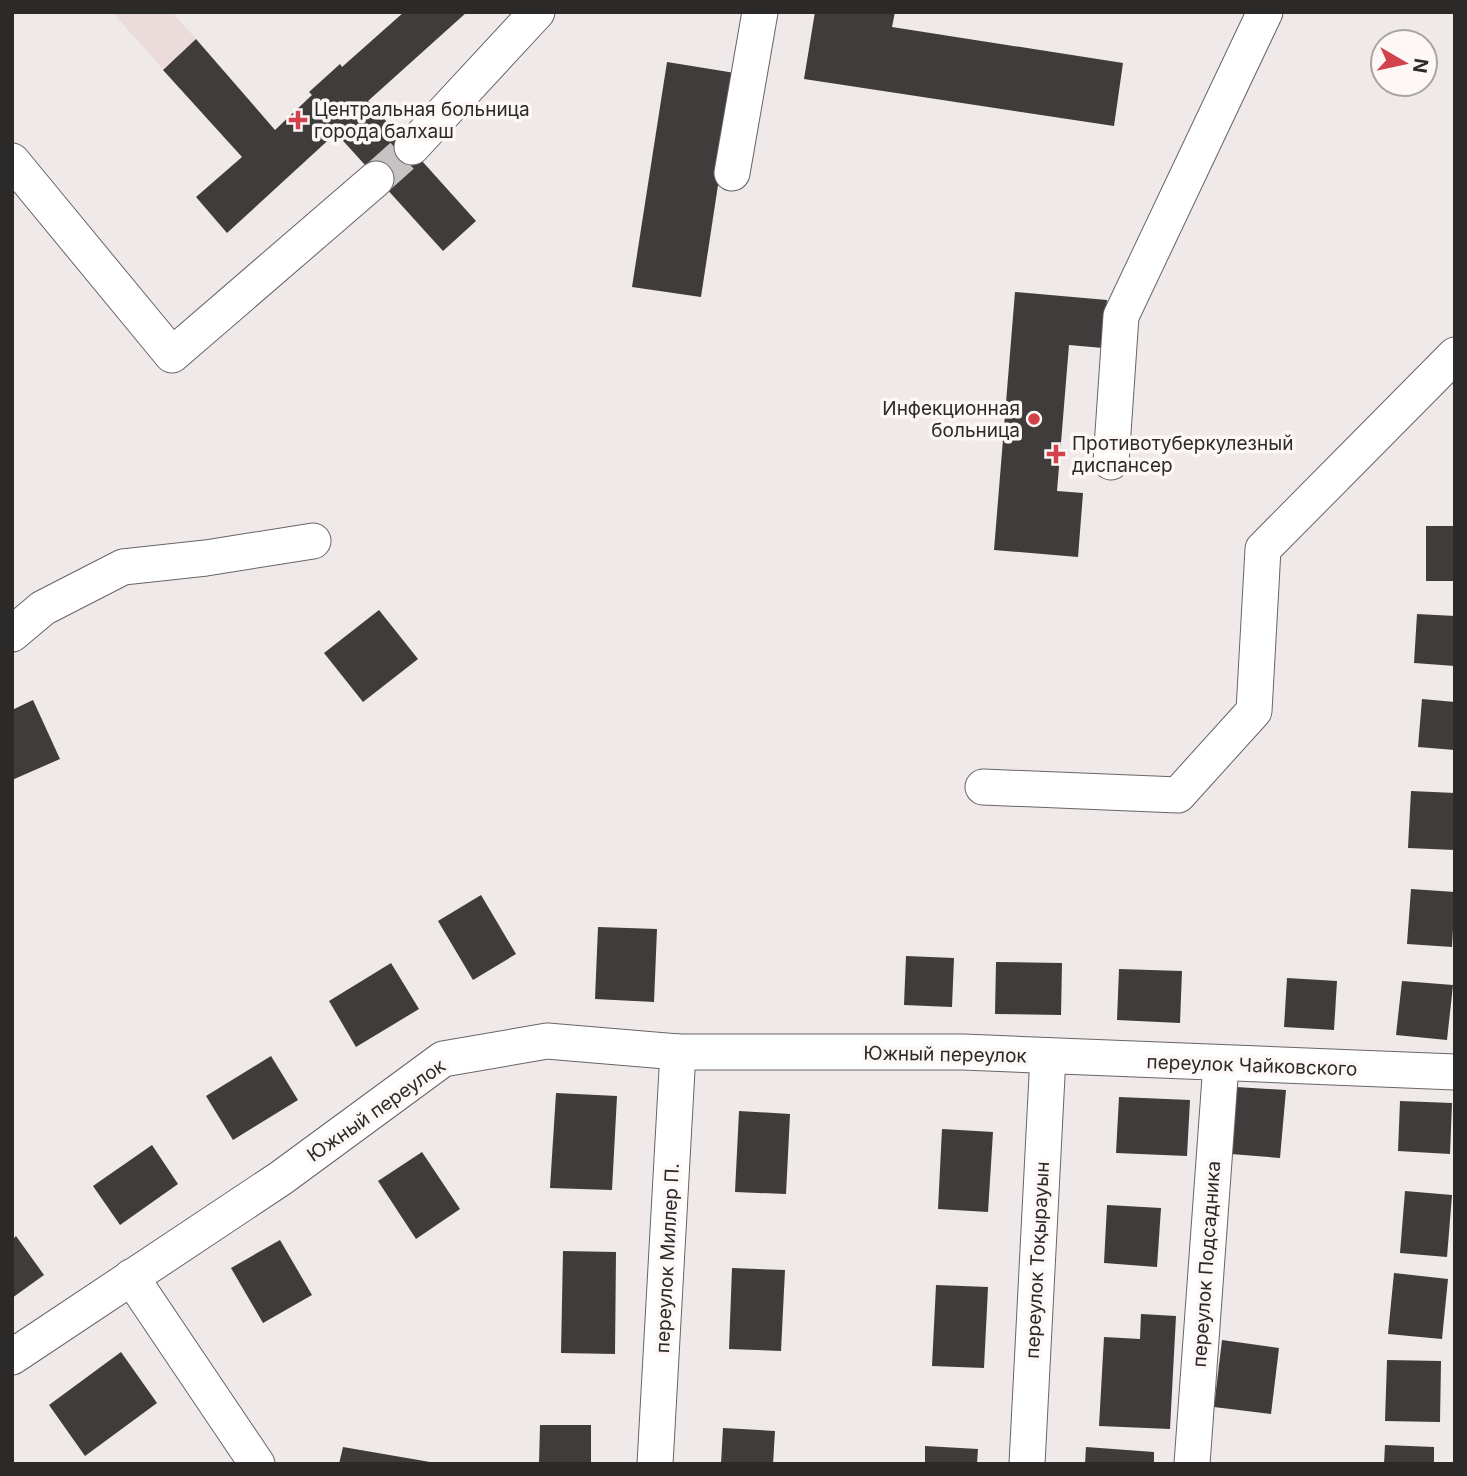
<svg xmlns="http://www.w3.org/2000/svg" width="1467" height="1476" viewBox="0 0 1467 1476" font-family="Inter,sans-serif">
  <rect width="100%" height="100%" fill="#efe9e9"/>
  <polygon fill="#ebdcdb" points="112,12 172,12 196,39 163,69"/>
  <g fill="#413c3c">
    <polygon points="404,12 467,12 368,101 476,221 443,251 336,133 227,233 196,197 242,157 163,70 196,39 275,130 312,95 309,92 340,64 342,67"/>
    <polygon points="815,12 895,12 892,27 1123,63 1114,126 804,79"/>
    <polygon points="667,62 735,73 701,297 632,287"/>
    <polygon points="1015,292 1107,300 1103,348 1069,345 1057,491 1083,493 1078,557 994,550"/>
    <rect x="1426" y="526" width="29" height="55"/>
    <polygon points="379,610 418,659 363,702 324,653"/>
    <polygon points="1417,614 1455,616 1455,666 1414,663"/>
    <polygon points="1422,699 1455,702 1455,750 1418,747"/>
    <polygon points="33,700 60,759 12,780 12,710"/>
    <polygon points="1411,791 1455,793 1455,850 1408,848"/>
    <polygon points="1411,889 1455,892 1452,947 1407,944"/>
    <polygon points="481,895 516,954 473,980 438,921"/>
    <polygon points="598,927 657,929 654,1002 595,999"/>
    <polygon points="906,956 954,958 952,1007 904,1005"/>
    <polygon points="996,962 1062,963 1061,1015 995,1014"/>
    <polygon points="391,963 419,1009 356,1047 329,1001"/>
    <polygon points="1119,969 1182,971 1180,1023 1117,1020"/>
    <polygon points="1287,978 1337,981 1334,1030 1284,1027"/>
    <polygon points="1402,981 1453,985 1447,1040 1396,1035"/>
    <polygon points="271,1056 298,1100 233,1140 206,1096"/>
    <polygon points="1236,1087 1286,1090 1280,1158 1231,1154"/>
    <polygon points="556,1093 617,1096 612,1190 550,1188"/>
    <polygon points="1119,1097 1190,1100 1187,1156 1116,1153"/>
    <polygon points="1400,1101 1452,1103 1450,1154 1398,1151"/>
    <polygon points="739,1111 790,1114 786,1194 735,1192"/>
    <polygon points="942,1129 993,1132 988,1212 938,1209"/>
    <polygon points="152,1145 178,1184 120,1225 93,1186"/>
    <polygon points="422,1152 460,1209 416,1239 378,1181"/>
    <polygon points="1405,1191 1452,1195 1447,1257 1400,1253"/>
    <polygon points="1107,1205 1161,1208 1157,1267 1104,1263"/>
    <polygon points="16,1236 44,1275 12,1298 12,1240"/>
    <polygon points="280,1240 312,1295 263,1323 231,1268"/>
    <polygon points="563,1251 616,1252 615,1354 561,1353"/>
    <polygon points="732,1268 785,1270 781,1351 729,1349"/>
    <polygon points="1394,1273 1448,1279 1442,1339 1388,1334"/>
    <polygon points="936,1285 988,1287 984,1368 932,1366"/>
    <polygon points="1141,1314 1176,1316 1170,1429 1099,1426 1104,1337 1140,1339"/>
    <polygon points="1222,1340 1279,1348 1271,1414 1214,1407"/>
    <polygon points="121,1352 157,1403 85,1456 49,1405"/>
    <polygon points="1387,1360 1441,1361 1440,1422 1385,1421"/>
    <polygon points="540,1425 591,1425 591,1464 539,1464"/>
    <polygon points="723,1428 775,1431 773,1464 721,1464"/>
    <polygon points="1385,1445 1434,1447 1434,1464 1384,1464"/>
    <polygon points="925,1446 978,1449 977,1464 925,1464"/>
    <polygon points="343,1447 430,1462 430,1464 339,1464"/>
    <polygon points="1086,1447 1154,1452 1154,1464 1085,1464"/>
  </g>
  <g fill="none" stroke-linecap="round" stroke-linejoin="round">
    <polyline stroke="#c8c3c3" stroke-width="35" stroke-dasharray="35 18" stroke-linecap="butt" points="376,179 412,147"/>
    <g stroke="#696463" stroke-width="37">
      <g id="minor">
        <polyline points="412,147 537,12"/>
        <polyline points="12,161 172,355 376,179"/>
        <polyline points="732,173 760,12"/>
        <polyline points="1111,462 1121,316 1265,12"/>
        <polyline points="12,634 43,608 123,567 206,558 313,541"/>
        <polyline points="983,787 1178,795 1254,711 1263,549 1455,355"/>
        <polyline points="131,1277 257,1464"/>
        <polyline points="12,1357 281,1178 443,1059 547,1041 678,1052 963,1052 1455,1072"/>
        <polyline points="655,1464 678,1052"/>
        <polyline points="1027,1464 1048,1056"/>
        <polyline points="1192,1464 1221,1064"/>
      </g>
    </g>
    <use href="#minor" stroke="#fff" stroke-width="35"/>
  </g>
  <g fill="#d2424a" stroke="#fdf7f6" stroke-width="2.5">
    <path d="M294.5 109.5h7v7h7v7h-7v7h-7v-7h-7v-7h7z"/>
    <circle cx="1034" cy="419" r="7"/>
    <path d="M1052.5 443.5h7v7h7v7h-7v7h-7v-7h-7v-7h7z"/>
  </g>
  <g text-anchor="middle" stroke-width="7" stroke-linejoin="round" paint-order="stroke">
    <g font-size="19" fill="#2c2929" stroke="#fdf7f6" text-anchor="start">
      <text x="314" y="116">Центральная больница<tspan x="314" dy="22">города балхаш</tspan></text>
      <text x="1020" y="415" text-anchor="end">Инфекционная<tspan x="1020" dy="22">больница</tspan></text>
      <text x="1072" y="450">Противотуберкулезный<tspan x="1072" dy="22">диспансер</tspan></text>
    </g>
    <g font-size="19" fill="#2c2929" stroke="#fdf7f6">
      <text transform="translate(945 1054) rotate(1)" y="7">Южный переулок</text>
      <text transform="translate(1252 1065) rotate(2)" y="7">переулок Чайковского</text>
      <text transform="translate(376 1110) rotate(-35)" y="7">Южный переулок</text>
      <text transform="translate(667 1258) rotate(-87)" y="7">переулок Миллер П.</text>
      <text transform="translate(1037 1260) rotate(-87)" y="7">переулок Тоқырауын</text>
      <text transform="translate(1206 1264) rotate(-86)" y="7">переулок Подсадника</text>
    </g>
  </g>
  <rect width="1467" height="1476" fill="none" stroke="#2c2929" stroke-width="28"/>
  <g transform="translate(1404 63) rotate(99)"><circle r="33" fill="#fdf7f6" stroke="#a9a5a4" stroke-width="2"/>
  <path d="M0-5L12 26L0 18L-12 26Z" fill="#d2424a"/>
  <text y="-10" font-size="19" font-weight="bold" text-anchor="middle" fill="#2c2929">N</text>
  </g>
</svg>
